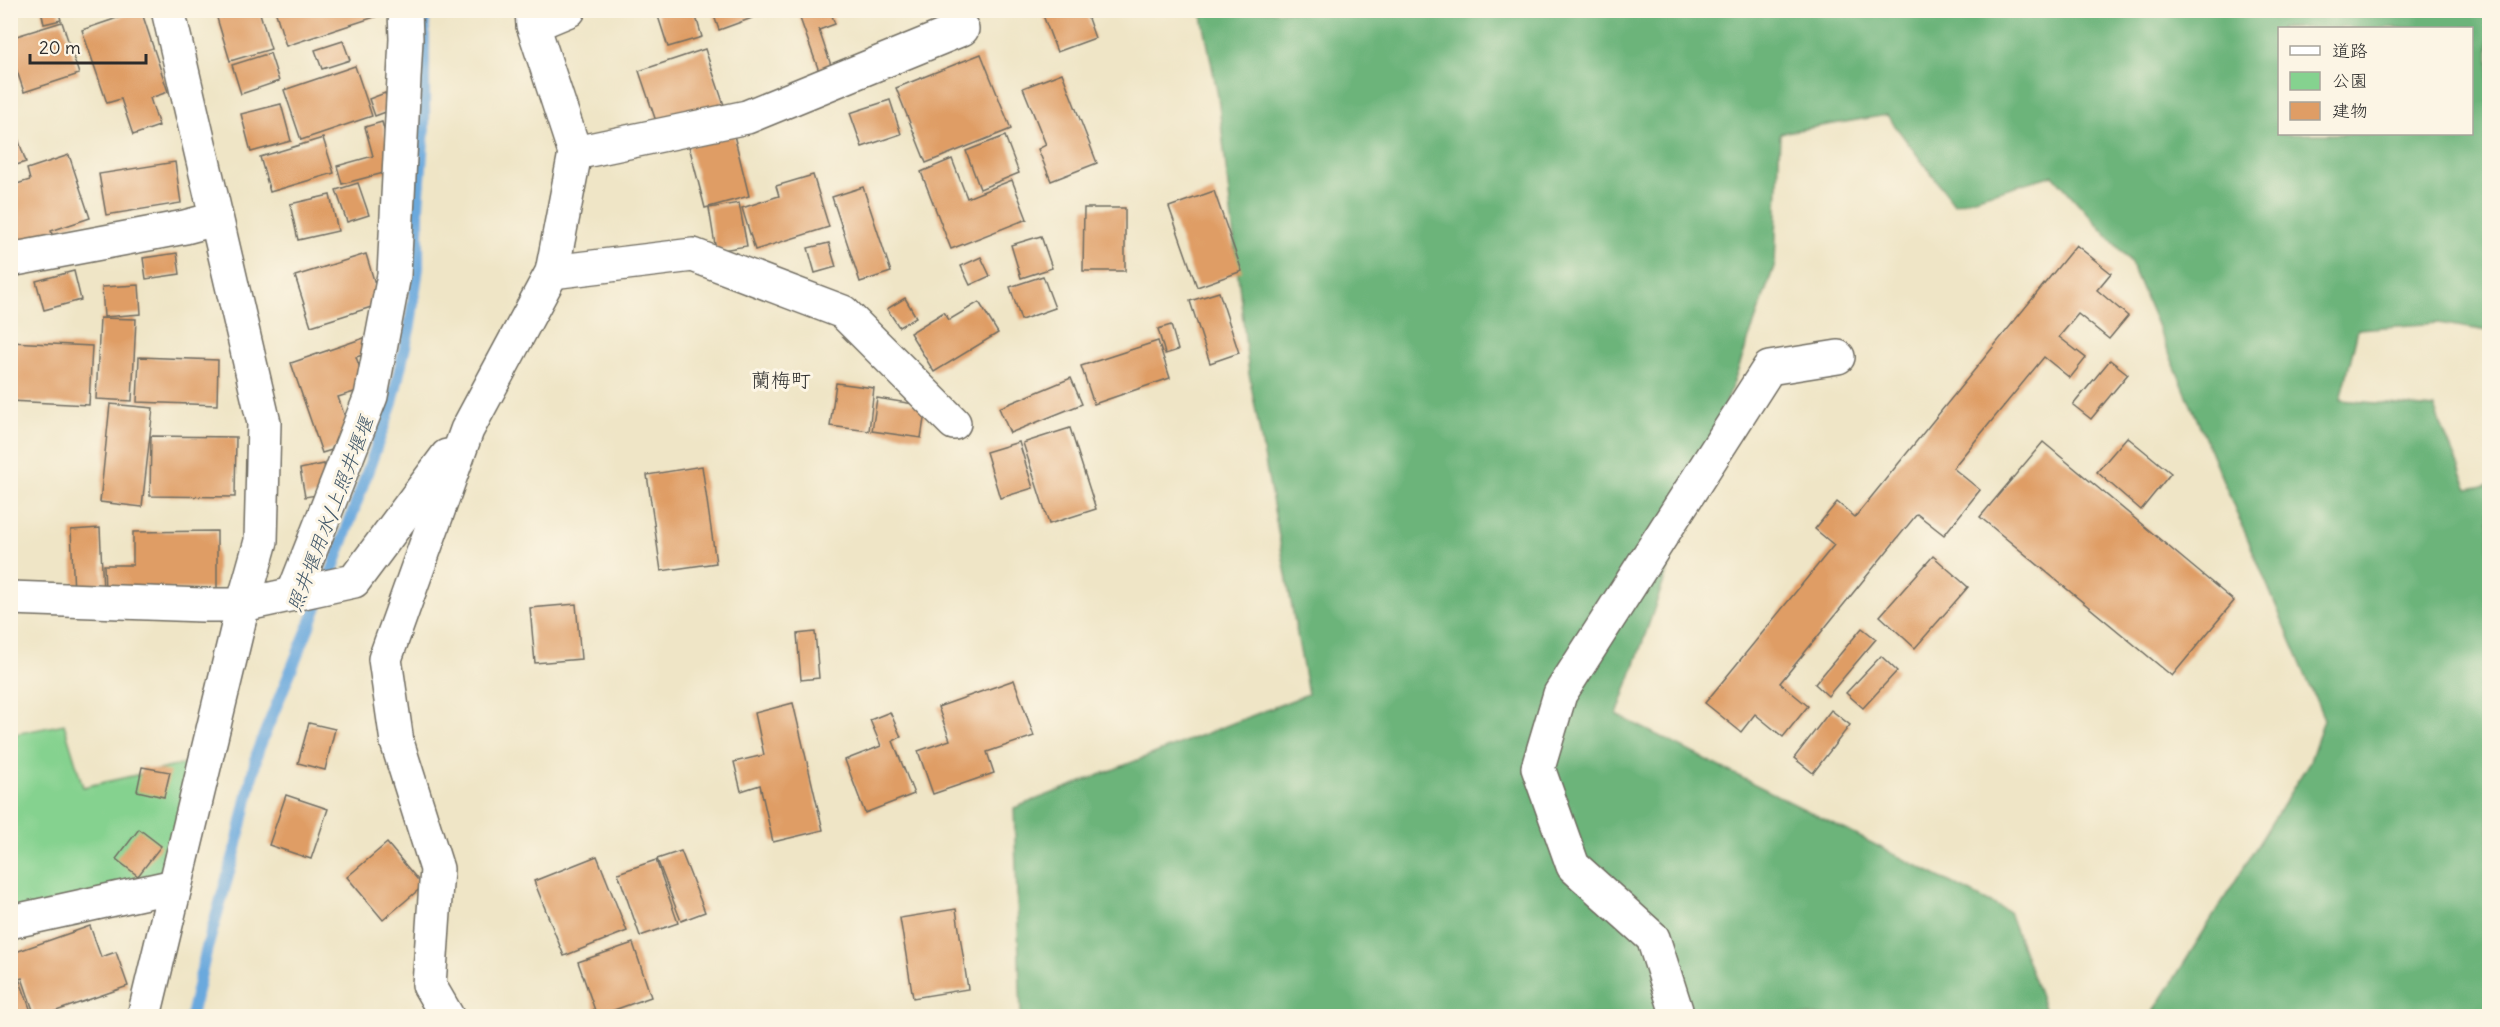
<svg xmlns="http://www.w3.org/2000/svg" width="2500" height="1027" viewBox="0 0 2500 1027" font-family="Delius,'Klee One',sans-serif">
  <rect width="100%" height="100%" fill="#fcf5e5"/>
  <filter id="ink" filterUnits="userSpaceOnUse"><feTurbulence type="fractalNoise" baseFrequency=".0167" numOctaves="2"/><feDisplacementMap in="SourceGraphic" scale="12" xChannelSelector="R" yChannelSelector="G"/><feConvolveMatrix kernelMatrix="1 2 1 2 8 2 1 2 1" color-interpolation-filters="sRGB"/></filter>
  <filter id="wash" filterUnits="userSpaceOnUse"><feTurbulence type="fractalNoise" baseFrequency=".008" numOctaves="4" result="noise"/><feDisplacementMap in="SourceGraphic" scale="24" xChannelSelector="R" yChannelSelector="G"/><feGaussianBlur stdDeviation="1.35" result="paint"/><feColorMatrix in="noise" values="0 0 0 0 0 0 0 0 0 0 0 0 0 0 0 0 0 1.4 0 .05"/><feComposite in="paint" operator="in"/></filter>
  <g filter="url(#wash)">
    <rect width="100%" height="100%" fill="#efe5c6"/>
    <polygon fill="#85d28f" stroke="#587e5d" stroke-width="1.5" points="64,724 83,787 189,763 165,881 11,916 10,735"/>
    <path fill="#6cb47a" stroke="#4c7052" stroke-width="1.5" fill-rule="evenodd" d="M1201,11h1288v320l-51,-8 -80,6 -17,71 93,8 34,81 21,-4v531h-338l159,-255 14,-42 -194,-458 -77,-86 -99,29 -67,-89 -107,18 -5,131 -158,451 392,197 38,104h-1026l-7,-208 294,-114 -59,-320 -31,-278zM2280,28h192v106h-192z"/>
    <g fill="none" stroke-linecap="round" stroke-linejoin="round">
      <polyline stroke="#6aa9dd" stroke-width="12" points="191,1016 207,948 236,848 258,750 333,568 392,403 410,325 418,267 418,206 424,128 424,10"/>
    </g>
    <g id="blocks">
      <g fill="#df9d65">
        <polygon points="41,10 58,10 61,20 44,24"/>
        <polygon points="141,10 168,92 150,98 159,126 133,135 121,99 107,103 82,30"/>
        <polygon points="240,10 259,10 271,49 230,61 217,18"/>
        <polygon points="275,10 393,10 393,11 286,46"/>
        <polygon points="656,10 694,10 702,37 668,47"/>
        <polygon points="712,10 749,10 752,18 719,30"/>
        <polygon points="797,10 830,10 835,24 819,30 836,80 824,85"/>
        <polygon points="1041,10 1085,10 1095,38 1057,52"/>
        <polygon points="62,22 79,74 24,92 10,50 10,38"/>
        <polygon points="343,41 350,60 322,69 315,50"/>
        <polygon points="705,49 728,117 662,139 639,71"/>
        <polygon points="270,53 279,81 241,94 232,65"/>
        <polygon points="981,54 1011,129 926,163 896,88"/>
        <polygon points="355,66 372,116 301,140 284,90"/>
        <polygon points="1062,73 1097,163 1051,181 1038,149 1046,145 1023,88"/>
        <polygon points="385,93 391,110 375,116 369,99"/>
        <polygon points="890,100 901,134 862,147 850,113"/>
        <polygon points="281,104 291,141 251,152 241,114"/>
        <polygon points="10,115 26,162 10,167"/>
        <polygon points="382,122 395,170 342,184 337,166 373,156 365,127"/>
        <polygon points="734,135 749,196 705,208 689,146"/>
        <polygon points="1005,136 1019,173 980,189 966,151"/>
        <polygon points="323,138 334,173 270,192 260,157"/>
        <polygon points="69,155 90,218 51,231 55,244 10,258 10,186 30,180 27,169"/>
        <polygon points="952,159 967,198 1012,180 1027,219 951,249 921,172"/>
        <polygon points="175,162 181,203 106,215 99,174"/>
        <polygon points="813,175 829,227 755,250 742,208 779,196 776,186"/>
        <polygon points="358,183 369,215 347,222 336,190"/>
        <polygon points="863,187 891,272 860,282 832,197"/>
        <polygon points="1214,191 1242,271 1197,287 1169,207"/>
        <polygon points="330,195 338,231 298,240 290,204"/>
        <polygon points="739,203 747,246 716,251 709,208"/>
        <polygon points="1084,208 1125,208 1125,271 1083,271"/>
        <polygon points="1041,236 1052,268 1021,278 1011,245"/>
        <polygon points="829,243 836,267 815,273 808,248"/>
        <polygon points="2076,245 2111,273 2097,290 2128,316 2109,339 2078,314 2059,337 2086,358 2070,378 2044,357 1953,468 1980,490 1944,535 1917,514 1780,683 1808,706 1783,737 1755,714 1741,732 1705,703 1834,545 1815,529 1837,502 1855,517"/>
        <polygon points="177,253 180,274 146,279 143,258"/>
        <polygon points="366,254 381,304 311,326 295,276"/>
        <polygon points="981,257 990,276 970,285 961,266"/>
        <polygon points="74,271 81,300 44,310 36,281"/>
        <polygon points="1043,276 1055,308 1021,320 1010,287"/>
        <polygon points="139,285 141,314 104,317 102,287"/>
        <polygon points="1219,292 1239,353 1210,363 1190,301"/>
        <polygon points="905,298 916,317 899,327 887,309"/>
        <polygon points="979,302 998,333 934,372 910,333 944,312 949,320"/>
        <polygon points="100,318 136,319 132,401 96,399"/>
        <polygon points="1171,325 1178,350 1165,354 1158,329"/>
        <polygon points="367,337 373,352 356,357 367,388 338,397 354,443 322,453 291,363"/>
        <polygon points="1158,341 1170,378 1094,404 1081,366"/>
        <polygon points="10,342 92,346 89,405 10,401"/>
        <polygon points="139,357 218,360 217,405 137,402"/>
        <polygon points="2110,360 2128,374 2091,419 2073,405"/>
        <polygon points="1071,378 1082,404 1010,433 999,408"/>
        <polygon points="836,383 874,388 869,431 830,426"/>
        <polygon points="877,398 926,406 921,438 872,431"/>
        <polygon points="110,404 153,408 142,507 100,502"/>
        <polygon points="1070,428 1096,509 1049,524 1023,443"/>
        <polygon points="151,436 236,437 235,497 150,496"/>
        <polygon points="2127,437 2171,473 2141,510 2097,472"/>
        <polygon points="1019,442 1033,488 1000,498 986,452"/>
        <polygon points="2043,442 2234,601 2172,676 1980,517"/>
        <polygon points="324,464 329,493 305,497 300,469"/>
        <polygon points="702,466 716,563 661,571 647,475"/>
        <polygon points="100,528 103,591 74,592 71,530"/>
        <polygon points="217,531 217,589 105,590 104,565 133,565 133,532"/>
        <polygon points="1933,556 1968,587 1915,648 1880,616"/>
        <polygon points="576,604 581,659 535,663 530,608"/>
        <polygon points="1862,628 1876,639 1828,696 1815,684"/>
        <polygon points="815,632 819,678 801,680 797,634"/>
        <polygon points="1881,656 1897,671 1863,708 1846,693"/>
        <polygon points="1014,680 1034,736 987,752 994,773 933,794 918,751 950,740 938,707"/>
        <polygon points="793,703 823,830 773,842 760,785 741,791 734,762 764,755 755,713"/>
        <polygon points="1831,710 1850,725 1813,773 1794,758"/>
        <polygon points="890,712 901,737 893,741 914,794 865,813 845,760 881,746 870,720"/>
        <polygon points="309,723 335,729 325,770 298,763"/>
        <polygon points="142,767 170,772 164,797 137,791"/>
        <polygon points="286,795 328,809 311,859 269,845"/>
        <polygon points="139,829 161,846 138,876 116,859"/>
        <polygon points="387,843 423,886 383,920 347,877"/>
        <polygon points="681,851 705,912 681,921 657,859"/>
        <polygon points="597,856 627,931 564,956 534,881"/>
        <polygon points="656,860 678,923 640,936 618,873"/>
        <polygon points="956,909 968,989 913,998 900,918"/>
        <polygon points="90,926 101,957 116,952 128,986 42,1016 35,1016 22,978 10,982 10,954"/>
        <polygon points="633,943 651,997 597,1016 578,962"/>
        <polygon points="20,981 32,1014 10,1016 10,985"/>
      </g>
    </g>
  </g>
  <g filter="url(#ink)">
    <use href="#blocks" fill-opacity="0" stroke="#706c61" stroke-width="1.5"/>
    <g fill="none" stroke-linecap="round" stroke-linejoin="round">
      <g stroke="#706c61" stroke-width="36">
        <g id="minor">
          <polyline points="533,25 569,10"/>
          <polyline points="575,153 747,117 962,29"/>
          <polyline points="10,260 185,227 215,219"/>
          <polyline points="552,272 693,255 843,312 954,423"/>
          <polyline points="294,592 371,396 394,275 406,39 405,10"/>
          <polyline points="10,598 203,605 243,605 354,581 447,456"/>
          <polyline points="10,922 174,886"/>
          <polyline points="144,1016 243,605 261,541 264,423 168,10"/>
          <polyline points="447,1016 429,985 437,869 397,742 385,659 467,430 552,272 575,153 533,25 532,10"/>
          <polyline points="1676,1016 1676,1010 1653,938 1573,866 1538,768 1560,694 1769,368 1838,357"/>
        </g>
      </g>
      <use href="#minor" stroke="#fff" stroke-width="33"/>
    </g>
  </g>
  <g text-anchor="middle" stroke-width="6" stroke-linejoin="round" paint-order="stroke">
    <g font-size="20" fill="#2b2b2b" stroke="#fcf5e5">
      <text x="781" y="387">蘭梅町</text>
    </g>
    <g font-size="20" font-style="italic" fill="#415769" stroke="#fcf5e5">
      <text transform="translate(330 514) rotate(-69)" y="7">照井堰用水/上照井堰堰</text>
    </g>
  </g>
  <rect width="2500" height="1027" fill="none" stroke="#fcf5e5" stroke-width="36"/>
  <rect x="2278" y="27" width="195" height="108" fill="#fcf5e5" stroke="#a8a49b" stroke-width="1.5"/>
  <rect x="2290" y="46" width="30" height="9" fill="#ffffff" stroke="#a8a49b" stroke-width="1.5"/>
  <text x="2332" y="57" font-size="18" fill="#2b2b2b">道路</text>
  <rect x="2290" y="72" width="30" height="18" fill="#85d28f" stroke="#a8a49b" stroke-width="1.5"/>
  <text x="2332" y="87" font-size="18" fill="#2b2b2b">公園</text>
  <rect x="2290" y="102" width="30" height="18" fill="#df9d65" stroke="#a8a49b" stroke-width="1.5"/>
  <text x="2332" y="117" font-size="18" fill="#2b2b2b">建物</text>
  <path d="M30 54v9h116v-9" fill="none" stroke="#2b2b2b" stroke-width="3"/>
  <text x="39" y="54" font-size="18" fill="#2b2b2b" stroke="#fcf5e5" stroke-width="4.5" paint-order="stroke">20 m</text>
</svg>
